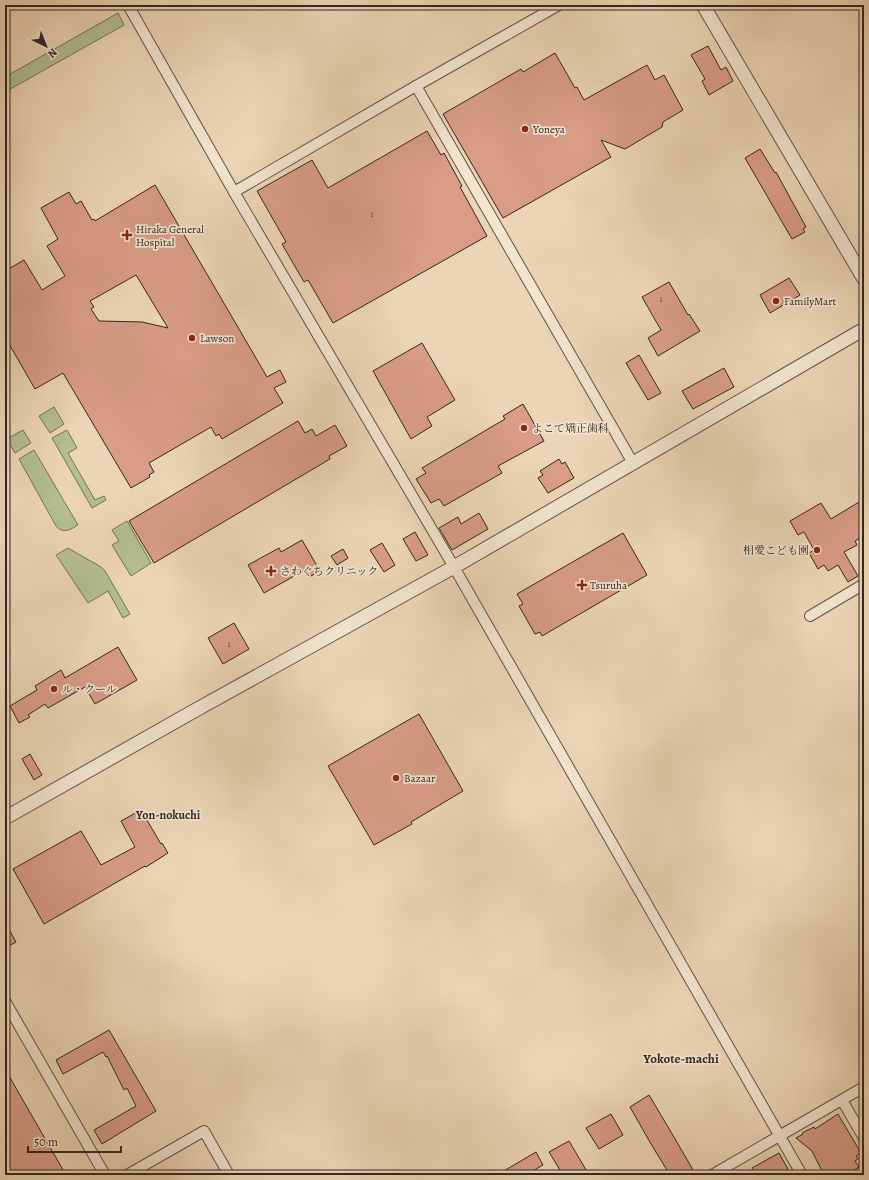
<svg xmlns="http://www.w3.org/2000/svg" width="869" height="1180" viewBox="0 0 869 1180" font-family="Alegreya,'Noto Serif JP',serif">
  <rect width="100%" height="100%" fill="#ecd5b6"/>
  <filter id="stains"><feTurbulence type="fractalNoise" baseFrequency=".005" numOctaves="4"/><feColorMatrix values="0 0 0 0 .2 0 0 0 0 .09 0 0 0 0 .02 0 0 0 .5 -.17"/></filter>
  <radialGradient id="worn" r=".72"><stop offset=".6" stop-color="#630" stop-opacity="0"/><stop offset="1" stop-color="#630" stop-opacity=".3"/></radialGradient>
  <g fill="#b3be92" stroke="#72725a">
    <polygon points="118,13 124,25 5,92 5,77"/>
    <polygon points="54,407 64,424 50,433 39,416"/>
    <polygon points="23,430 31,443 15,453 7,439"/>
    <polygon points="67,430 77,448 68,453 95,500 104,496 106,500 92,508 52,438"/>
    <path d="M34,450l44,75c-8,5 -15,9 -22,1l-37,-67z"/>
    <polygon points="127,521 151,563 131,576 112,545 119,541 112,530"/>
    <polygon points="68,548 101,567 105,571 130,614 123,618 108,591 88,603 56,555"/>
  </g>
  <g fill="#d99c87" stroke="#322621" fill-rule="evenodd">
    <polygon points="708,46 721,70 726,67 733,81 709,95 702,81 705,79 691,55"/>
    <polygon points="555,53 575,88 577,87 584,100 647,65 655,80 664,75 683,110 663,122 662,127 625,149 601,140 611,157 503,218 443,114 521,69 523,72"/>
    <polygon points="427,131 441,155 444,153 462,186 460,187 487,236 333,323 308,280 304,282 282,244 286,242 257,191 312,160 328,188"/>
    <polygon points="760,149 775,173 776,172 806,227 803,229 805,232 792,239 745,158"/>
    <path d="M155,185l112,192 13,-7 6,12 -12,6 9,15 -61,36 -3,-5 -3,2 -5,-9 -62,36 5,9 -5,3 1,2 -19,11 -68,-115 -28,16 -30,-52v-66l19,-11 18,30 23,-14 -18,-30 11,-7 -17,-31 28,-16 7,12 5,-3 11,19 2,-1 1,2zM136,275l32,53 -26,-6 -43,-1 -8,-12 3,-2 -4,-6z"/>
    <polygon points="789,278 800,295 770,313 760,295"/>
    <polygon points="669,282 688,315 689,314 700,331 658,356 648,338 661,330 642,297"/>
    <polygon points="422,343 455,400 427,417 432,426 411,439 373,371"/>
    <polygon points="639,355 661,393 648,400 626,363"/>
    <polygon points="724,368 734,387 693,409 682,391"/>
    <polygon points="523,404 544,441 498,466 502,473 444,506 439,499 431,503 416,479 426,473 422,468 505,419 503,416"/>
    <polygon points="298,421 305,433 312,429 316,436 335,425 347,446 329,456 330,459 154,563 129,521"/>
    <polygon points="559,459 562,464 565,462 574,478 548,493 538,478 543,475 540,471"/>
    <polygon points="864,499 864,536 855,541 857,545 844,552 858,576 848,582 838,565 828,571 824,565 818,569 809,553 814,550 804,532 798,535 790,521 821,503 831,519"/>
    <polygon points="479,513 488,529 452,550 439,528 458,517 461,524"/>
    <polygon points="415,532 428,555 416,561 403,539"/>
    <polygon points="623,533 647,575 542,636 540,632 535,634 519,606 523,604 517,594"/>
    <polygon points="302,540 320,571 309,577 305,570 264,593 248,565 279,548 281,552"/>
    <polygon points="382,543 395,565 384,572 370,550"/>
    <polygon points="343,549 348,558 337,565 331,556"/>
    <polygon points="234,623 249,649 223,664 208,638"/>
    <polygon points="118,647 137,680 95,704 85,687 48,708 45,704 28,715 30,717 19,723 10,706 37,690 35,686 61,670 65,678"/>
    <polygon points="419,714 463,791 411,822 412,824 374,845 328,766"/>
    <polygon points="30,754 42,775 34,780 22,759"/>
    <polygon points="141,810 161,844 162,843 168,853 146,867 145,866 44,924 13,869 81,831 101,865 135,847 121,821"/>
    <polygon points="5,922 16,942 5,948"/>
    <polygon points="109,1030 156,1111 102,1144 94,1130 136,1106 127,1088 124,1090 107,1056 106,1057 103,1052 63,1074 56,1060"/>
    <polygon points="5,1069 66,1175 5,1175"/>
    <polygon points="649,1095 674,1137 696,1175 670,1175 651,1144 630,1107"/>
    <polygon points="611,1114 623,1135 599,1149 586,1128"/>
    <polygon points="838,1114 861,1153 856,1156 858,1159 855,1161 859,1167 847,1175 824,1175 812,1151 796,1138 803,1134 802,1133 814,1127 815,1129"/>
    <polygon points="569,1141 589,1175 563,1175 549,1152"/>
    <polygon points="536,1152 543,1165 526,1175 497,1175"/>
    <polygon points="779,1153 788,1169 786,1170 789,1175 756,1175 752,1168"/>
  </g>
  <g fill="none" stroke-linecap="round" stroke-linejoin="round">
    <g stroke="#605246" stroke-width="12">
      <g id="minor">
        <polyline points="128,5 234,192 454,567 802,1175"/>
        <polyline points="416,86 633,463"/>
        <polyline points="234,192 416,86 559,5"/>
        <polyline points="810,616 864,584"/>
        <polyline points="5,1001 105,1175"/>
        <polyline points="842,1100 864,1138"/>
        <polyline points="127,1175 204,1131 229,1175"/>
        <polyline points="712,1175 864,1087"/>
      </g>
    </g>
    <g stroke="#605246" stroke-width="15">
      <g id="tertiary">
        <polyline points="703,5 864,279"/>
        <polyline points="5,818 194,711 454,567 864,329"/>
      </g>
    </g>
    <use href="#minor" stroke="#f3e4d0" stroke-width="10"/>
    <use href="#tertiary" stroke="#f3e4d0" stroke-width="13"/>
  </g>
  <g fill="#8f2418" stroke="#f3e4d0" stroke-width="1.5">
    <circle cx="525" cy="129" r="4"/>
    <path d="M125 229h4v4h4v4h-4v4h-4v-4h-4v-4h4z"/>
    <circle cx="776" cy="301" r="4"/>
    <circle cx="192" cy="338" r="4"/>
    <circle cx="524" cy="428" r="4"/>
    <circle cx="817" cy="550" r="4"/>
    <path d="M269 565h4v4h4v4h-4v4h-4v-4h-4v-4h4z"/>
    <path d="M580 579h4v4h4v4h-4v4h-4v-4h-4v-4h4z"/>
    <circle cx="54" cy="689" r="4"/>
    <circle cx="396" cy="778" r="4"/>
  </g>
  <g text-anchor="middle" stroke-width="3.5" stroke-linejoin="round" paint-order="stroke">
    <g font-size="9" fill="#5c443a">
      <text x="372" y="217">1</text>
      <text x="661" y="302">1</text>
      <text x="229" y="647">1</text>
    </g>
    <g font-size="11" fill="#322621" stroke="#f3e4d0" text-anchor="start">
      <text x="533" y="133">Yoneya</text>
      <text x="136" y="233">Hiraka General<tspan x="136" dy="13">Hospital</tspan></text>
      <text x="784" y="305">FamilyMart</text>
      <text x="200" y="342">Lawson</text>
      <text x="532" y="432">よこて矯正歯科</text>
      <text x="809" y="554" text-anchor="end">相愛こども園</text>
      <text x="280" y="575">さわぐちクリニック</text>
      <text x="590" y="589">Tsuruha</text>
      <text x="62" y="693">ル・クール</text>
      <text x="404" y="782">Bazaar</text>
    </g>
    <g font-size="12" font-weight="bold" fill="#322621" stroke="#f3e4d0">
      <text x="168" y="819">Yon-nokuchi</text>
    </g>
    <g font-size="13" font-weight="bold" fill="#322621" stroke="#f3e4d0">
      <text x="681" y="1063">Yokote-machi</text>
    </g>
  </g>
  <rect width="869" height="1180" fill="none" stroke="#ecd5b6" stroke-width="20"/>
  <rect x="6" y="6" width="857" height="1168" fill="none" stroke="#322621" stroke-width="2"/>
  <rect x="10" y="10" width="849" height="1160" fill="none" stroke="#322621"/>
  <g transform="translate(46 46) rotate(137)" stroke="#f3e4d0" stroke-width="3" paint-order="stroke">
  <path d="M0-3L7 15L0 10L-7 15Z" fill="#322621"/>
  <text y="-6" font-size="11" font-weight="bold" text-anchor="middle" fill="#322621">N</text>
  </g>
  <path d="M28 1146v6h93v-6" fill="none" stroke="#322621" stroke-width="2"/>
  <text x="34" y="1146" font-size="12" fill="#322621" stroke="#f3e4d0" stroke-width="3" paint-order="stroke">50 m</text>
  <rect width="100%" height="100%" filter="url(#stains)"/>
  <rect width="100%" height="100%" fill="url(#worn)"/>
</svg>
